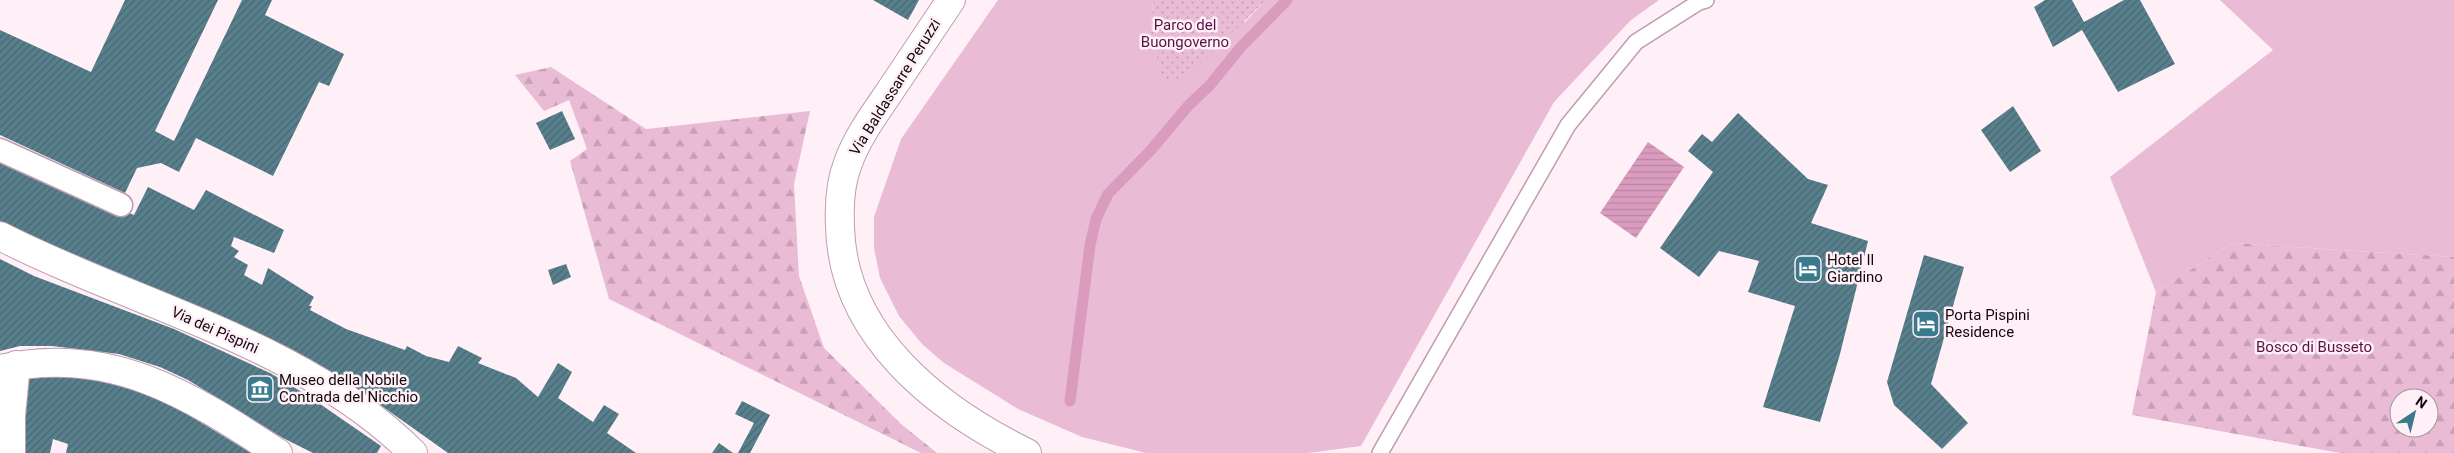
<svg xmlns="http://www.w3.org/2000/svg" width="2454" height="453" viewBox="0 0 2454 453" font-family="Roboto,sans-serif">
  <defs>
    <pattern id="forest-firs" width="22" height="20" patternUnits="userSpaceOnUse" patternTransform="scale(1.25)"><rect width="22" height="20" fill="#e9bbd5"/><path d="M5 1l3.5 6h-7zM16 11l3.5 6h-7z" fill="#c79fb6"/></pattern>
    <pattern id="park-dots" width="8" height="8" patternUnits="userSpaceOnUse" patternTransform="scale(1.25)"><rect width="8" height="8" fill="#e9bbd5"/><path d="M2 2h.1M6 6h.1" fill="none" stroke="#c79fb6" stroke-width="1.8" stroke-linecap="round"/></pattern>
    <pattern id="water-rules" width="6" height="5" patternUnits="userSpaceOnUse" patternTransform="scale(1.25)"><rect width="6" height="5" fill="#d99cbf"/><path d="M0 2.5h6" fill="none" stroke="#b985a3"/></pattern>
    <pattern id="building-hatch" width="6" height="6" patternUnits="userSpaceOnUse" patternTransform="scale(1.25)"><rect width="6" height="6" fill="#58808c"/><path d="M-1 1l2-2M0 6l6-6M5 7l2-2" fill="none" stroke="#486771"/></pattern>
  </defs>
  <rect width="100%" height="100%" fill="#fff0f8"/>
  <g fill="#e9bbd5">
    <polygon points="998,0 1153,0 1151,32 1245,22 1266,0 1659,0 1631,20 1554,102 1361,446 1308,453 1146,453 1082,437 1018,409 944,363 922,344 899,316 880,278 874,248 874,217 901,139"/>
    <polygon points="2220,0 2454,0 2454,257 2232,243 2156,292 2110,177 2273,50"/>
  </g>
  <g fill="url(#forest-firs)" fill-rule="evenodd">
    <polygon points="551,67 646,129 810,111 794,184 799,276 824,348 901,424 937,453 921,453 609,299 570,161 587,149 569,100 544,111 515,75"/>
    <path d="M2232,243l222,14v196h-114l-208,-38 24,-123zM2399,398h30v30h-30z"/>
  </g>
  <polygon fill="url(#park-dots)" points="1153,0 1266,0 1188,76 1164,85 1151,32"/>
  <polygon fill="url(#water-rules)" points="1648,142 1684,167 1636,238 1600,213"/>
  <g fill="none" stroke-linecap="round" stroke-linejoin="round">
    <polyline stroke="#d99cbf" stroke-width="11" points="1070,401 1090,245 1096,219 1108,194 1151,150 1188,106 1210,85 1241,47 1287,0"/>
  </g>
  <g fill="url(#building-hatch)">
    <polygon points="125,0 218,0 155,131 174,141 242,0 272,0 265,15 344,54 329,86 319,82 273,176 196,138 179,172 161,163 137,168 125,193 0,135 0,30 91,72"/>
    <polygon points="873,0 919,0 908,20"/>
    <polygon points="2045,0 2072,0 2084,22 2124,0 2140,0 2175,64 2118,92 2082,30 2053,47 2034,7"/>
    <polygon points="2013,106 2041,151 2010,172 1981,130"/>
    <polygon points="562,111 575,139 550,150 536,123"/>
    <polygon points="1738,113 1808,179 1828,185 1811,223 1868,241 1840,354 1820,422 1763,407 1795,306 1748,292 1759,261 1719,251 1699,277 1660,248 1713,172 1688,151 1702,134 1712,142"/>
    <polygon points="0,157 84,195 134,215 148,187 194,210 206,190 284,230 274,253 234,237 231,246 239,251 234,257 248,265 244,275 262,285 268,268 314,297 309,306 312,306 310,310 346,329 405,350 407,346 426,356 449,362 458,346 482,358 478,363 516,378 538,397 558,363 572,372 558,398 593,422 604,405 619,414 607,433 636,453 448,453 379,404 293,354 0,222"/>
    <polygon points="1924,255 1964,267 1931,384 1968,423 1942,449 1894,405 1887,382"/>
    <polygon points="0,259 34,276 174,329 270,373 307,395 381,446 377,453 313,453 283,438 188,380 160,367 119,354 52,346 20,346 0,351"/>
    <polygon points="566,264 571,277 553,285 548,270"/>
    <polygon points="61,372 116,380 174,406 251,453 66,453 68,444 53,439 50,453 23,453 27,375"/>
    <polygon points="742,401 770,415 750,453 738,453 754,423 735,414"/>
    <polygon points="719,443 733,453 712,453"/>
  </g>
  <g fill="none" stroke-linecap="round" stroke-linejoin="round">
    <g stroke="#bf9db0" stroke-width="18">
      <polyline id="service" points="1380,453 1568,125 1636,42 1699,2 1706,0"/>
    </g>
    <g stroke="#bf9db0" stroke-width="25">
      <polyline id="pedestrian" points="0,150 121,205"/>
    </g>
    <g stroke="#bf9db0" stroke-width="30">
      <g id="minor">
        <path d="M0,236c135,69 304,108 413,217"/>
        <path d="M0,369c111,-25 189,26 278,84"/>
        <polyline points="11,453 11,416 16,365"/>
      </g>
    </g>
    <g stroke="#bf9db0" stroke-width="30">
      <path id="tertiary" d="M951,0c-21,31 -42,63 -63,94 -15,22 -31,44 -40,69 -8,20 -9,42 -8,63 2,109 97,183 187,227"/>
    </g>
    <use href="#service" stroke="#fff" stroke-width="15"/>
    <use href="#pedestrian" stroke="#fff" stroke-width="22"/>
    <use href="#minor" stroke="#fff" stroke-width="28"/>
    <use href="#tertiary" stroke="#fff" stroke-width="28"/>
  </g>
  <defs>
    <g id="hotel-square" transform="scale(1.4375)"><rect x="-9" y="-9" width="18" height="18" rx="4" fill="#397b8d" stroke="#fff0f8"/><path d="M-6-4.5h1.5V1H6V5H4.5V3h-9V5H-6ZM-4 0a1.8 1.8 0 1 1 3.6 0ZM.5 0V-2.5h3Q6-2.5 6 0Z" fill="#fff"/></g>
    <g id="museum-square" transform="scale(1.4375)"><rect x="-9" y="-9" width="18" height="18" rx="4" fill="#397b8d" stroke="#fff0f8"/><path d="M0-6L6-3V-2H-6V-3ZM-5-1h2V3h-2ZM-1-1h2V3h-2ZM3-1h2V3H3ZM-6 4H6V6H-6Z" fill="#fff"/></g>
  </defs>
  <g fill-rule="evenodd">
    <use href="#hotel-square" x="1808" y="269"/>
    <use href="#hotel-square" x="1926" y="324"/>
    <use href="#museum-square" x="260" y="389"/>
  </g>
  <g text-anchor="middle" stroke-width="5" stroke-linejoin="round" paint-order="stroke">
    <g font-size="15" fill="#591243" stroke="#fff0f8">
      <text x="1185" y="30">Parco del<tspan x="1185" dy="17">Buongoverno</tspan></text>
      <text x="2314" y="352">Bosco di Busseto</text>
    </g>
    <g font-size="15" fill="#13080e" stroke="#fff0f8">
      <text transform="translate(895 87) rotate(-58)" y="5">Via Baldassarre Peruzzi</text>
      <text transform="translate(215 330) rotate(24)" y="5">Via dei Pispini</text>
    </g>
    <g font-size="15" fill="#13080e" stroke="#fff0f8" text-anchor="start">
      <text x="1827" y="265">Hotel Il<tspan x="1827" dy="17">Giardino</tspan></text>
      <text x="1945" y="320">Porta Pispini<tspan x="1945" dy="17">Residence</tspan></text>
      <text x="279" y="385">Museo della Nobile<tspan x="279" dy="17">Contrada del Nicchio</tspan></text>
    </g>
  </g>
  <g transform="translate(2414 413) rotate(35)"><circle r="24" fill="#fff0f8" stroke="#a1939a"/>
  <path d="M0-4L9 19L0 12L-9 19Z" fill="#397b8d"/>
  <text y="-8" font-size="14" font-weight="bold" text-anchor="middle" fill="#13080e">N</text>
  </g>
</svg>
